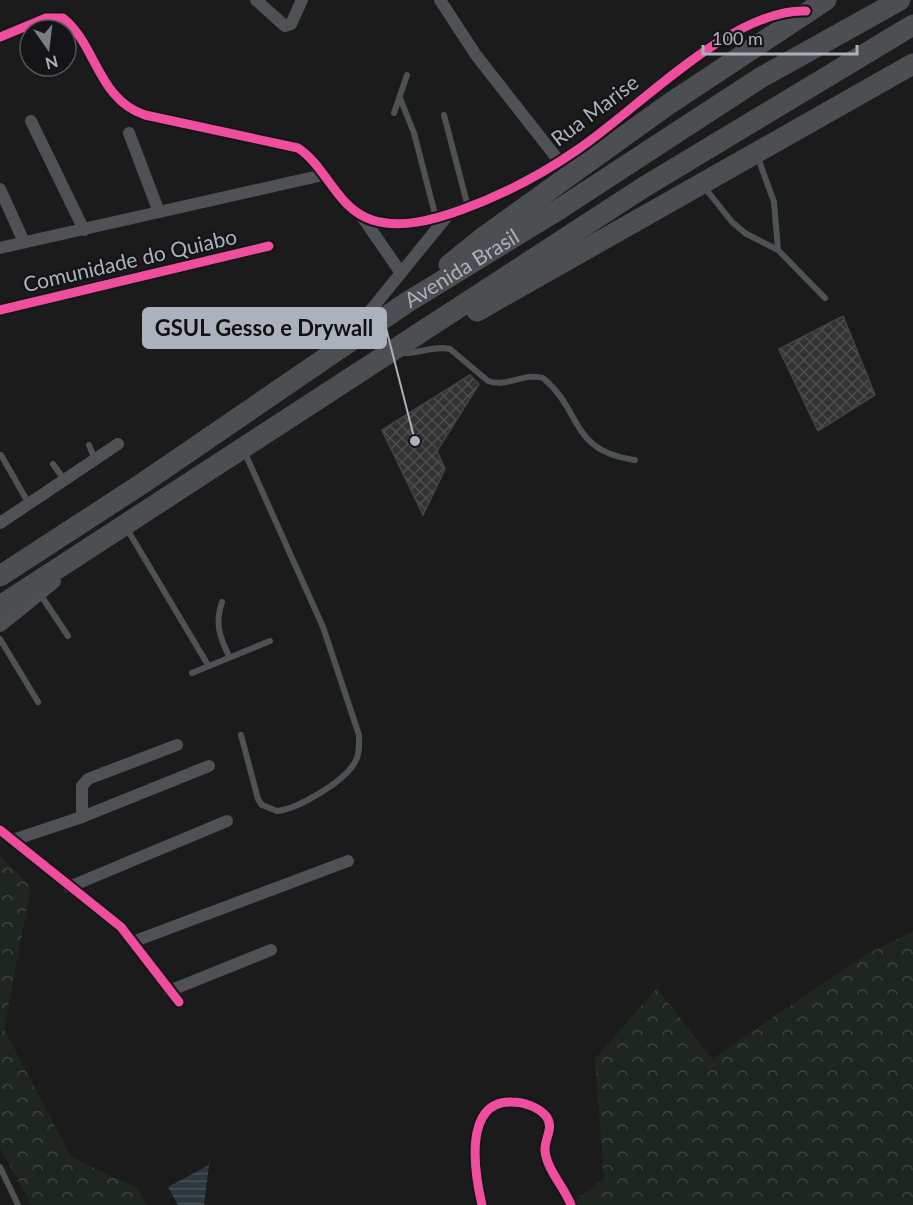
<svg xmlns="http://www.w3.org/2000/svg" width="913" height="1205" viewBox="0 0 913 1205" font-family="Lato,sans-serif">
  <defs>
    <pattern id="forest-crowns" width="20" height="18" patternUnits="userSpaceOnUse" patternTransform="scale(1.5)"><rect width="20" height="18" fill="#1f261f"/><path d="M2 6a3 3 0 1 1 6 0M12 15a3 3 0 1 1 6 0" fill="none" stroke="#3d433e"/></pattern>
    <pattern id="water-rules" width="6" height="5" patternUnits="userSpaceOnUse" patternTransform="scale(1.5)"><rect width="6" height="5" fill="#2d373e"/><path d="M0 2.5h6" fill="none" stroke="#495258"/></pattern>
    <pattern id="building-cross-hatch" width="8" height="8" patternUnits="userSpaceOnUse" patternTransform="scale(1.5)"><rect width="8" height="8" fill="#333"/><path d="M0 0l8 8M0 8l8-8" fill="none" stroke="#4e4e4f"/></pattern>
  </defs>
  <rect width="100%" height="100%" fill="#1b1b1b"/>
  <g fill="url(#forest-crowns)">
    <polygon points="0,856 31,887 4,1029 71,1157 137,1188 147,1205 32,1205 0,1148"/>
    <polygon points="913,931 913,1205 570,1205 604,1178 595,1059 657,988 712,1059 867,954"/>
  </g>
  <polygon fill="url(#water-rules)" points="209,1165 204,1205 178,1205 168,1187"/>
  <g fill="url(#building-cross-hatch)" stroke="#434447" stroke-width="1.5">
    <polygon points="843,316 875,395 818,431 779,349"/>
    <polygon points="470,375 479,384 437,451 445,469 423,515 382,430"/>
  </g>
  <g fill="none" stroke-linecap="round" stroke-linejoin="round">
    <g stroke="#4f5154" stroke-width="6">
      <polyline points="400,98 414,133 436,218"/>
      <polyline points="394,113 407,75"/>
      <polyline points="444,115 468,207"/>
      <polyline points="757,155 774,202 778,250"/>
      <polyline points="705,188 732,222 745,233 778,250 825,298"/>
      <path d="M402,353c17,1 32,-8 48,-4l38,32c19,7 37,-9 55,-3 40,33 26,73 92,82"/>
      <polyline points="89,445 95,460"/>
      <polyline points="1,455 29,504"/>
      <polyline points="53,464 65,481"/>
      <polyline points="127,529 208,665"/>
      <polyline points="40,594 68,636"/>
      <path d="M222,602c-7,21 -3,34 7,54"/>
      <polyline points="0,639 38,702"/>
      <polyline points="192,673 270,641"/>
      <path d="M241,735l17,64 4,6 15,6c21,-2 68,-30 78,-49 5,-8 4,-18 4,-27l-36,-108 -79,-176"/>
      <polyline points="0,1167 18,1205"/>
    </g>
    <g stroke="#4f5154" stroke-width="12">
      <polyline points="256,0 285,26 291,24 302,0"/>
      <polyline points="440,0 476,55 559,161"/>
      <path d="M0,37l46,-19h17c33,26 35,82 82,97l153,33c29,19 38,60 74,72 29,9 61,0 88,-10 42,-15 80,-35 117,-60 59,-40 155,-142 228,-139"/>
      <polyline points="31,121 84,230"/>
      <polyline points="129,133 159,212"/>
      <polyline points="0,189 24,242"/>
      <polyline points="361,215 401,273"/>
      <polyline points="0,248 323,175"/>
      <polyline points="0,310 269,246"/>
      <polyline points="353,332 448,215"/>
      <polyline points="0,523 118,444"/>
      <polyline points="82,817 82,786 88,779 177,745"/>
      <polyline points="0,830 121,927 179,1002"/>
      <polyline points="13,840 82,817 209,766"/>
      <polyline points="69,887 227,821"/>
      <polyline points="135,941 348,861"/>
      <polyline points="169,991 271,950"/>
      <path d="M482,1205c-7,-30 -20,-105 30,-103 12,0 26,5 34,14 9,12 -2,22 -1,35 2,19 20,37 26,54"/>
    </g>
    <polyline stroke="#4e4f53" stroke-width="16" points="0,624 53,581"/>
    <g stroke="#4d4e51" stroke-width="21">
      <polyline points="449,265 485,236 669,104 826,0"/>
      <polyline points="477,311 913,64"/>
      <path id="s1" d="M0,576l143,-93 263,-180 155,-95 199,-130 140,-78"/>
      <polyline points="0,606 644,187 913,25"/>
    </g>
    <g stroke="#151517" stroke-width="13">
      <g id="cycleway">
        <path d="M0,37l46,-19h17c33,26 35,82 82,97l153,33c29,19 38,60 74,72 29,9 61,0 89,-10 41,-15 80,-35 116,-60 60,-40 155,-142 229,-139"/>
        <polyline points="0,310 269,246"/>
        <polyline points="0,830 121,927 179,1002"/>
        <path d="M482,1205c-7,-30 -20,-105 30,-103 12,0 26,5 34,14 9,12 -2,22 -1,35 2,19 20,37 26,54"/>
      </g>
    </g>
    <use href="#cycleway" stroke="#ef4d9e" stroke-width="9"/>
  </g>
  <g text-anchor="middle" stroke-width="4.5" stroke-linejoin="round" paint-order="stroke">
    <g font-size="21" fill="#acb2bc" stroke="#151517">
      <text transform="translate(595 111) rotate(-37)" y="7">Rua Marise</text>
      <text transform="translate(130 261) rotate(-13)" y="7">Comunidade do Quiabo</text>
      <text dy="7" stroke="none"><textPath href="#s1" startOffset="555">Avenida Brasil</textPath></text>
    </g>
  </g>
  <path fill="none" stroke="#acb2bc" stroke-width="2" d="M415 441L386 328"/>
  <circle fill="#acb2bc" stroke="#151517" stroke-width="2" cx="415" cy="441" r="6"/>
  <rect fill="#acb2bc" stroke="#acb2bc" stroke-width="2" x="143" y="308" width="243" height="40" rx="6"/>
  <g font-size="22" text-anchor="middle" font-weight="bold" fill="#111">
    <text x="264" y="336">GSUL Gesso e Drywall</text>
  </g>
  <g transform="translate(48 48) rotate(166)"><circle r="28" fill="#151517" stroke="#515459" stroke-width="1.5"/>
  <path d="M0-4.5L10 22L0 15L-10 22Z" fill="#797d84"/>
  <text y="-9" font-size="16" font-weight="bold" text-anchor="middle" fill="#acb2bc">N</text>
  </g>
  <path d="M703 45v9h154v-9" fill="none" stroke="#acb2bc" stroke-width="3"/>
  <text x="712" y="45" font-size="18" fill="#acb2bc" stroke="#151517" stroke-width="4.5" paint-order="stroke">100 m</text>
</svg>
